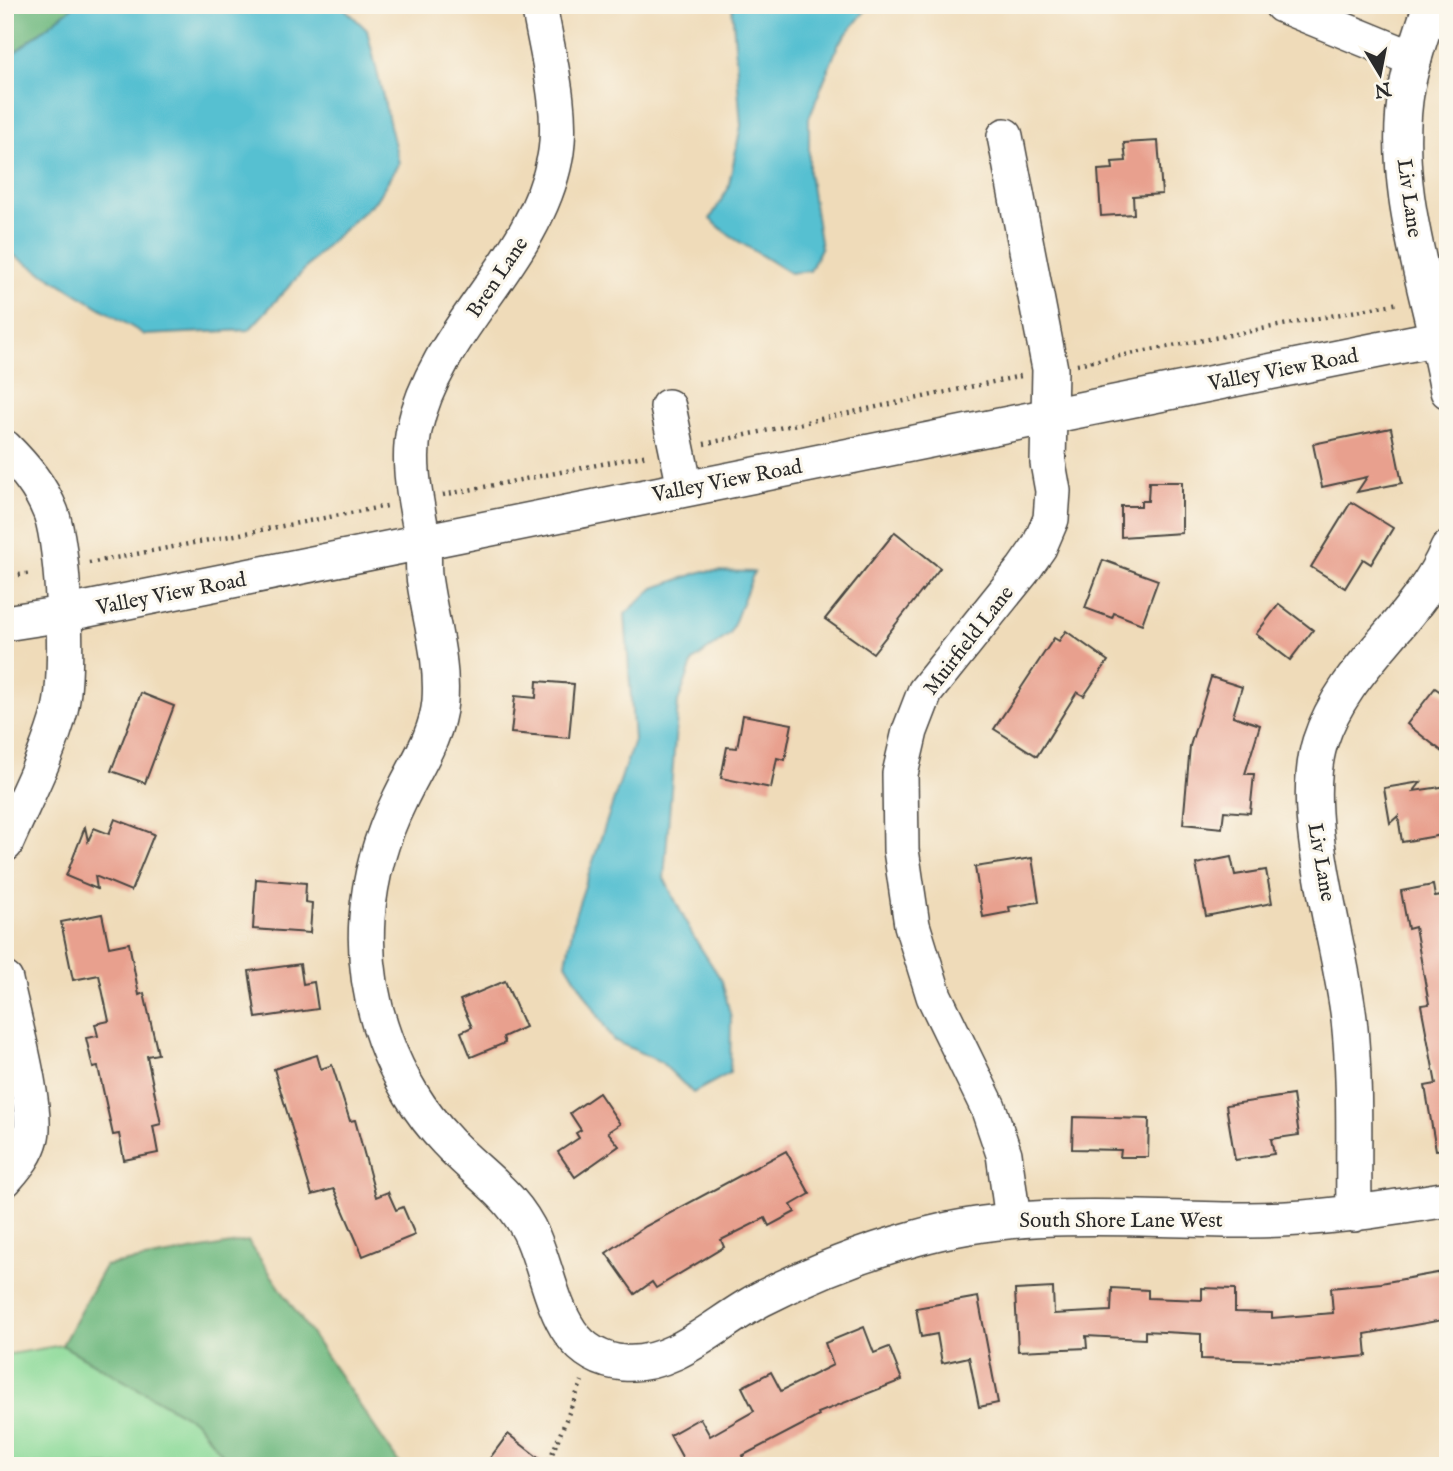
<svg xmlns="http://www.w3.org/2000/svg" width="1453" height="1471" viewBox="0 0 1453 1471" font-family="'IM FELL English',serif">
  <rect width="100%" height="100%" fill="#fbf7ec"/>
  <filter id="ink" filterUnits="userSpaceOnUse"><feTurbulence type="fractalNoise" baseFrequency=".0143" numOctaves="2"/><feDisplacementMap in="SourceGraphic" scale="14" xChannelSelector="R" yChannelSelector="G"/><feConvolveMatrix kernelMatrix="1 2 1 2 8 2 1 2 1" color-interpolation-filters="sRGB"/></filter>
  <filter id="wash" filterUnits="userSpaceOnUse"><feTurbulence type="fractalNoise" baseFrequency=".00686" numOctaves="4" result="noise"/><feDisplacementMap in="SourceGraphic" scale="28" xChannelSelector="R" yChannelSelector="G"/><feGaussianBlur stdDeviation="1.57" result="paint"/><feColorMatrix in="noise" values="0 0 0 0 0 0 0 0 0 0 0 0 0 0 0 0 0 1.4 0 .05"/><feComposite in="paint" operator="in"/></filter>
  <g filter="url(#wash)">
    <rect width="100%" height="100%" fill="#efdbb9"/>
    <polygon fill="#8cda99" stroke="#5c8262" stroke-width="2" points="62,1345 197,1422 232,1466 5,1466 5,1355"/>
    <g fill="#71ba81" stroke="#4e7256" stroke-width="2">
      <polygon points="5,5 75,5 5,60"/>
      <polygon points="248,1241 401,1466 232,1466 196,1422 62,1345 105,1266"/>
    </g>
    <g fill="#56c0d1" stroke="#40767e" stroke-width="2">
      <polygon points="75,5 341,5 367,30 399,163 376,200 327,245 249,330 145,335 5,250 5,60"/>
      <polygon points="732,5 870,5 839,43 809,118 809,173 821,248 810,271 790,273 730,236 710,219 728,189 741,126"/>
      <polygon points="704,571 754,572 730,634 693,661 678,702 664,878 693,936 722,981 731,1018 730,1073 693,1093 661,1062 613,1040 566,963 575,915 634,740 625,614 654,588"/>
    </g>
    <g id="blocks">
      <g fill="#e8a08e">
        <polygon points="1158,141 1162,194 1133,196 1134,214 1101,216 1098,170 1113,169 1112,162 1126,161 1124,143"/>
        <polygon points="1391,428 1402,483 1357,492 1367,477 1322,487 1313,444"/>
        <polygon points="1149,482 1182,482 1182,533 1121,537 1121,506 1141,506 1141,501 1148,501"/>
        <polygon points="1351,502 1393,528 1371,564 1363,559 1345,588 1311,567"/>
        <polygon points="895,532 940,568 873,653 825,619"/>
        <polygon points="1103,560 1158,580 1142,624 1114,613 1112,618 1085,608"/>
        <polygon points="1279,604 1313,630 1290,660 1256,634"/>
        <polygon points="1066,631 1108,661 1084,696 1077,692 1037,756 994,729 1054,638 1059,641"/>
        <polygon points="1211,677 1242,687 1233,716 1260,725 1245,774 1254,774 1250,813 1224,811 1222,828 1183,824 1190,746"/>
        <polygon points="537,681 574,684 569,738 511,733 515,696 536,698"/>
        <polygon points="1435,688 1448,697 1448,756 1407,724"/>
        <polygon points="141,693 174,706 145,783 111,771"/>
        <polygon points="743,715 792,724 785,760 777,758 771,788 721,778 727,747 737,748"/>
        <polygon points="1421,782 1414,791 1448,786 1448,834 1402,842 1398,816 1390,823 1384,788"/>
        <polygon points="115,819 154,834 131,891 95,876 97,889 66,876 85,827 88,841 94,828 109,834"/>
        <polygon points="1231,857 1235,875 1266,870 1272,903 1206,916 1196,864"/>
        <polygon points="1032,858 1039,902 1009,907 1010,912 983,917 975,867"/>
        <polygon points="256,879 306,883 305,902 312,903 310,933 253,929"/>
        <polygon points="1433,885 1435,897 1448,895 1448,1149 1436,1150 1425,1086 1436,1084 1421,1005 1429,1004 1415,927 1408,929 1401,891"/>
        <polygon points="102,914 109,947 129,943 139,995 144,993 158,1054 147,1056 161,1124 153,1126 158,1153 124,1160 119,1134 113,1135 98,1067 93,1068 86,1038 98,1036 95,1024 109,1021 99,975 73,980 61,922"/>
        <polygon points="300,964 303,984 314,982 318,1009 256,1018 249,971"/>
        <polygon points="505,981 525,1027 503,1037 505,1043 471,1057 461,1032 472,1027 460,1000"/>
        <polygon points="317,1055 321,1069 332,1065 350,1121 355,1120 376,1197 388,1192 396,1210 403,1207 415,1235 363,1256 334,1189 312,1195 274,1069"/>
        <polygon points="599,1093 620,1124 608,1132 619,1146 575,1177 558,1152 579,1138 576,1133 581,1130 570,1113"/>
        <polygon points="1293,1095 1299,1135 1271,1139 1274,1154 1235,1160 1226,1105"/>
        <polygon points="1073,1117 1149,1119 1148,1157 1120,1157 1121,1150 1072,1149"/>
        <polygon points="786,1151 810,1194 791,1205 795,1212 769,1226 765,1218 721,1240 724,1247 656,1288 652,1282 635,1294 606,1253 646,1226"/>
        <polygon points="1448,1271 1448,1319 1365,1334 1367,1356 1301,1362 1201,1359 1201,1334 1145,1331 1145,1339 1086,1336 1087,1348 1018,1351 1015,1290 1053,1288 1054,1314 1111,1311 1112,1288 1148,1290 1148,1298 1202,1300 1202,1288 1235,1289 1235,1312 1272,1313 1272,1318 1333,1313 1331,1288 1381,1283"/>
        <polygon points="978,1297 998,1403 979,1407 969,1357 942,1363 937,1334 921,1337 916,1308"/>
        <polygon points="864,1327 874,1353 889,1347 902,1380 818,1413 819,1416 742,1456 748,1466 687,1466 670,1435 700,1418 710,1436 754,1411 742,1387 771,1372 781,1391 833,1365 825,1343"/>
        <polygon points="508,1434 549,1466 484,1466"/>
      </g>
    </g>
  </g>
  <g filter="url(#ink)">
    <use href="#blocks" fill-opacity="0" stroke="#484540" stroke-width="2"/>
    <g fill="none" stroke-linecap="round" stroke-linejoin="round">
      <g stroke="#484540" stroke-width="38">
        <g id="minor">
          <path d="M539,5c8,48 25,105 16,153 -20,104 -119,170 -141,272 -7,36 2,71 8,106 3,16 0,32 3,47 6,40 18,77 15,118 -3,36 -25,66 -40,98 -38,77 -45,160 -15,241 13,36 35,73 62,101 30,33 67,53 86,97 21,49 24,119 91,125 51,4 94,-42 137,-64 50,-26 101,-46 155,-61 108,-31 220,-18 331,-18 68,0 134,-10 201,-21"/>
          <polyline points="1282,5 1414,59"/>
          <path d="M1431,5c-9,27 -19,54 -24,82 -18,102 23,204 41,304"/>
          <polyline points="1005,136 1050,369 1048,463 1053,491 1051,519 1039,547 1023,570 925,692 910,731 900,774 901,850 912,925 934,996 988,1107 1004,1154 1013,1220"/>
          <polyline points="668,407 685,488"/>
          <path d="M5,448c19,19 36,39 46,65 13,36 18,160 9,197 -12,46 -36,90 -55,134"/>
          <polyline points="5,623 63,614 1448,336"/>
          <path d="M5,980c7,34 33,128 26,157 -4,17 -15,29 -26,42"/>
          <path d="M1354,1214c-1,-65 2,-131 -5,-195 -9,-80 -52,-203 -29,-277 24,-76 98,-121 128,-193"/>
        </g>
      </g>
      <g stroke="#484540" stroke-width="4.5" stroke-dasharray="2 5" stroke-linecap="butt">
        <polyline points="1077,364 1399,303"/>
        <polyline points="704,444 1021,376"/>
        <polyline points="443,495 648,455"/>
        <polyline points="89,563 387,506"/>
        <polyline points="5,577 32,573"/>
        <polyline points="547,1466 582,1381"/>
      </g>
      <use href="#minor" stroke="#fff" stroke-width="35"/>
    </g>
  </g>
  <g text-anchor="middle" stroke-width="6" stroke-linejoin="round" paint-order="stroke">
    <g font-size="21" fill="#2b2b2b" stroke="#fbf7ec">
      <text transform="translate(1410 198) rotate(82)" y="7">Liv Lane</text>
      <text transform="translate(497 277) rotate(-56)" y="7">Bren Lane</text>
      <text transform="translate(1283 369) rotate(-11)" y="7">Valley View Road</text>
      <text transform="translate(727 480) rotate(-11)" y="7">Valley View Road</text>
      <text transform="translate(171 593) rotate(-11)" y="7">Valley View Road</text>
      <text transform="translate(968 640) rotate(-52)" y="7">Muirfield Lane</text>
      <text transform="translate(1322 862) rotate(80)" y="7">Liv Lane</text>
      <text x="1121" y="1227">South Shore Lane West</text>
    </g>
  </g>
  <rect width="1453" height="1471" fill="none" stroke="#fbf7ec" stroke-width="28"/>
  <g transform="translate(1380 74) rotate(170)" stroke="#fbf7ec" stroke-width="5" paint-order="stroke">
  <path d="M0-5L12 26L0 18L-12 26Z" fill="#2b2b2b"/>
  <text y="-10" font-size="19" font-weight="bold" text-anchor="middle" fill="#2b2b2b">N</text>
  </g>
</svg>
